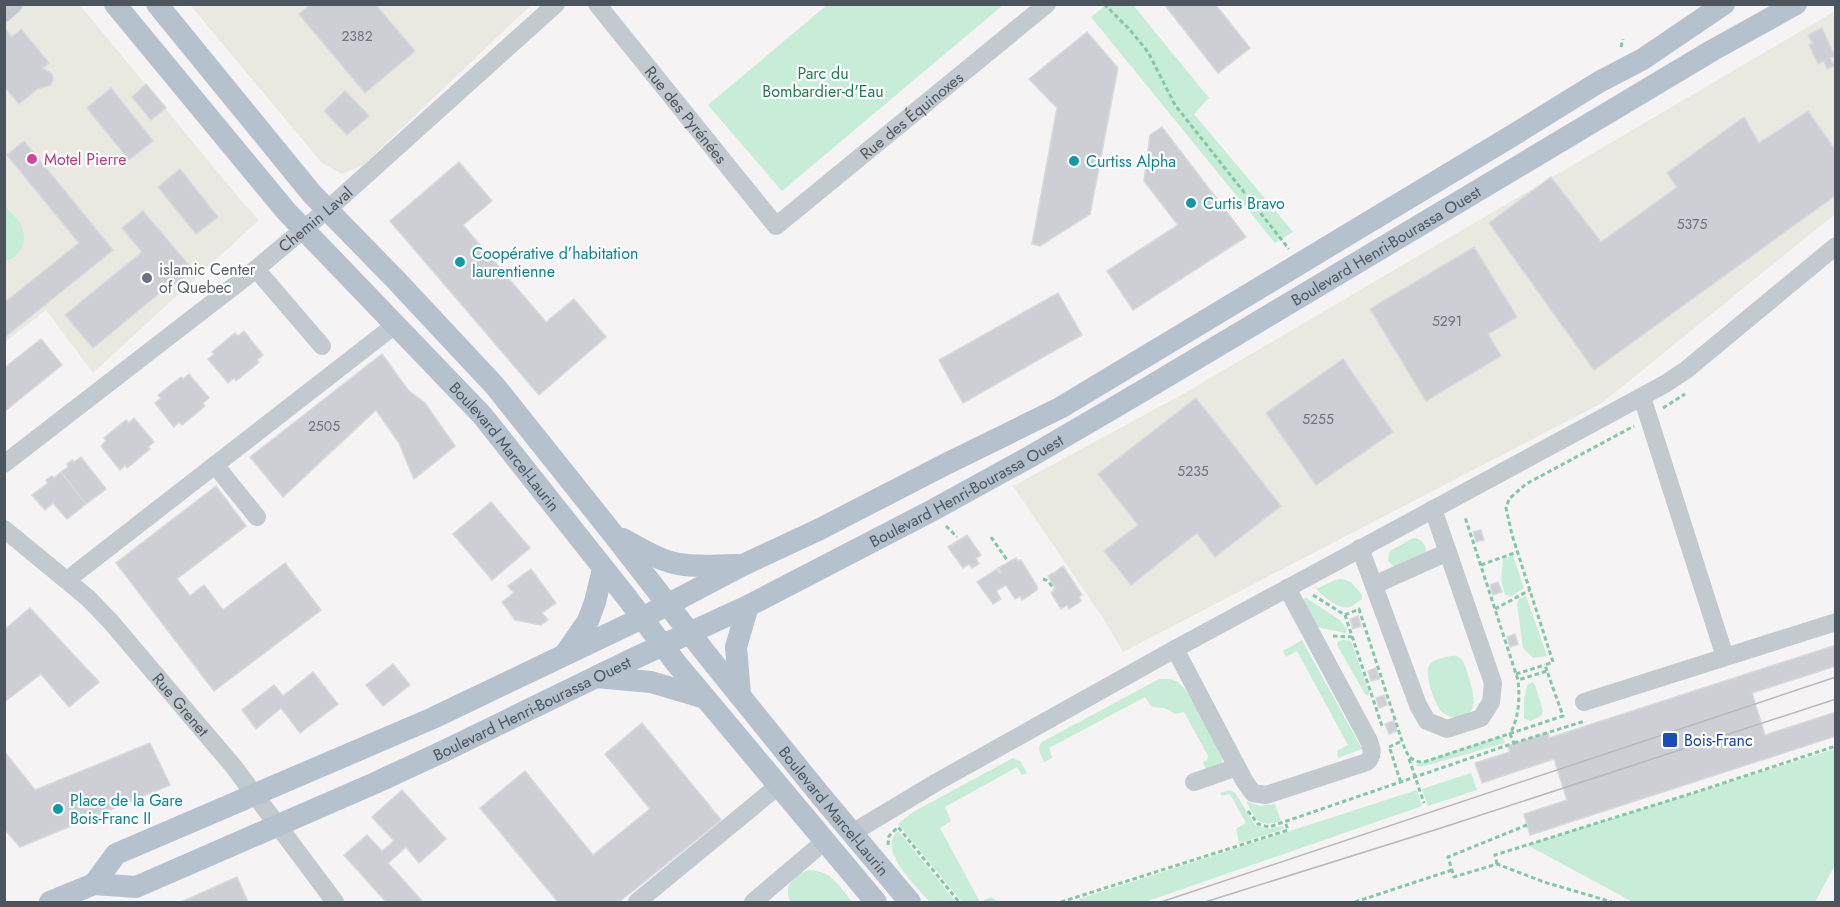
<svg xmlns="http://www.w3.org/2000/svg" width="1840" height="907" viewBox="0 0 1840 907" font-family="Jost,sans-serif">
  <rect width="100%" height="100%" fill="#f5f3f3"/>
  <g fill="#eae9e1">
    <polygon points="5,5 80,5 239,198 259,220 93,373 46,310 5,342"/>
    <polygon points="190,5 531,5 363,165 342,174 322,163"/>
    <polygon points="1835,11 1835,214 1602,403 1123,652 1105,621 1013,486 1183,394"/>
  </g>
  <g fill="#c7ecd7">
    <polygon points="827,5 1003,5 782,191 708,105"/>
    <polygon points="1106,5 1133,5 1209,98 1194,114 1293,232 1275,243 1091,17"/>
    <path d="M4,205c6,7 15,14 18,23 6,14 -2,31 -17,32z"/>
    <path d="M1413,538c9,0 13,7 13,15l-26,13h-7l-5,-5 2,-10z"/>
    <polygon points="1513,555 1524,588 1510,597 1505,594 1501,580 1503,559"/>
    <path d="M1342,579l9,3 11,13v4c-4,2 -8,7 -12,8 -11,3 -27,-11 -34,-18l19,-9z"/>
    <polygon points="1526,596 1547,656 1533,658 1523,648 1517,604 1519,599"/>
    <polygon points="1305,597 1340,620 1347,630 1346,633 1316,627 1303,601"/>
    <polygon points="1302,640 1362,749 1338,758 1337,751 1348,745 1297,651 1286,657 1283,651"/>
    <polygon points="1343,640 1351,641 1369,692 1368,696 1365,694 1337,645 1338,641"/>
    <path d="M1451,656c5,0 5,-1 9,2 5,4 6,11 8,17 4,14 14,39 -9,42 -6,1 -13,-1 -17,-5 -7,-6 -19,-40 -12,-48 4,-5 15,-7 21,-8z"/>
    <path d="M1159,679c6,0 13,-1 19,3 13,9 36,59 44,76v7l-16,5 -3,-8 4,-2 1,-4 -24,-44 -8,2 -12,-6 -12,-1 -7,-10 -96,51 3,10 -8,4c-3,-7 -8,-14 -2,-20z"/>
    <polygon points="1532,682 1535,685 1543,711 1541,716 1530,721 1524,718 1524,700 1527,686"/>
    <polygon points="1502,736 1505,743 1421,767 1416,766 1418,763"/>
    <polygon points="1835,749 1835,865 1815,902 1633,902 1527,845"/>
    <polygon points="1013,758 1020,761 1027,773 1022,775 1017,767 945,807 951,821 940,828 980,902 991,897 999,902 962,902 898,824 913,812"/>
    <polygon points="1471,773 1477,790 1428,806 1422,789"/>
    <polygon points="1230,790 1235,793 1255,825 1268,829 1283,826 1284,829 1239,843 1236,829 1246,823 1230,794 1222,796 1220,793"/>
    <polygon points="1417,790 1422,806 1145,902 1081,902 1079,899"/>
    <path d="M1246,801l14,5 15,-2 6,17c-23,7 -25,-1 -35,-20z"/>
    <path d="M898,831l58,71h-26c-12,-14 -54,-53 -32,-71z"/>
    <path d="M810,870c23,2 29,16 42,32h-61c-9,-14 3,-29 19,-32z"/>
  </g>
  <g fill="#cdcfd4" stroke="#d7d9dd" stroke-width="1.5">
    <polygon points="311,4 375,4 415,51 365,93 299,14"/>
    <polygon points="1164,4 1215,4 1250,48 1218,73"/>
    <polygon points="4,27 12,37 21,29 49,63 43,68 52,74 53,79 51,85 37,89 19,104 4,86"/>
    <polygon points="1822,28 1835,56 1830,58 1834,66 1827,69 1824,61 1818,64 1809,45 1812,43 1808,35"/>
    <polygon points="1087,32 1118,68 1090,214 1040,246 1032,244 1057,108 1029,79"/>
    <polygon points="146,84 166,108 151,120 132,97"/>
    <polygon points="111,88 153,141 129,160 87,108"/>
    <polygon points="345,91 369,116 347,135 324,111"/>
    <polygon points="1808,111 1836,151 1836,195 1594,370 1489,223 1551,177 1601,242 1677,187 1667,173 1744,117 1759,143"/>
    <polygon points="1162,127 1246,237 1133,310 1107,271 1178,225 1144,181 1150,135"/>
    <polygon points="24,141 113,250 4,338 4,303 79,243 7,155"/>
    <polygon points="459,162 492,201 463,225 546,322 574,299 606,337 539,395 390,221"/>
    <polygon points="180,169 218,217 196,234 158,187"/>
    <polygon points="143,211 193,270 171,288 169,285 93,348 65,315 142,252 122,228"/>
    <polygon points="1474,247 1517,317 1488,334 1501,356 1426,401 1370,309"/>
    <polygon points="1058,293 1082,335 963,403 939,360"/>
    <polygon points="244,331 263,355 257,360 259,362 236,381 234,378 228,383 208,359 214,354 212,352 235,333 238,336"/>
    <polygon points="41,339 62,365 4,412 4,368"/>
    <polygon points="382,354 408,390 425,403 455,446 414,479 399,443 376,410 283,497 250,457"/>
    <polygon points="1343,359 1393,432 1316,485 1266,413"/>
    <polygon points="189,374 209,398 203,403 205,406 182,425 179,422 174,427 155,403 161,398 158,395 181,377 183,379"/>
    <polygon points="1196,398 1281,506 1215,557 1197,533 1131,585 1104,551 1138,525 1098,474"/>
    <polygon points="134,418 154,442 148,447 150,449 127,468 125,465 120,470 101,446 106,441 104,438 126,420 129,423"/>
    <polygon points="81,457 106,489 86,504 61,472 68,467 67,464 72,460 74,462"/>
    <polygon points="61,472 86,504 67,519 53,503 45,510 32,495 48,483 46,480 52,476 54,478"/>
    <polygon points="216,486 246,526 177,579 190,596 204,585 223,610 285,563 321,610 214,691 116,563"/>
    <polygon points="491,502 530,548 492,580 453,534"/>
    <polygon points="1481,530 1484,540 1476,542 1473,532"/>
    <polygon points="967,535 981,555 976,558 979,564 972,568 969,564 963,568 948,547"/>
    <polygon points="1016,558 1018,561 1021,560 1037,586 1037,590 1022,600 1020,596 1015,599 1006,585 996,591 1001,599 993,604 977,582 997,569 999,573 1001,572 998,568"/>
    <polygon points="1063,566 1082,595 1079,597 1081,601 1069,609 1067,605 1061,609 1051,593 1056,589 1048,576 1053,573 1055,576 1054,573"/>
    <polygon points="531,569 556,603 542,613 548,620 541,625 515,620 502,602 514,593 508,586"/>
    <polygon points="1498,582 1502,592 1493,595 1490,585"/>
    <polygon points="30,608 99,682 69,707 41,674 4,702 4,630"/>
    <polygon points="1358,616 1361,626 1353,629 1350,619"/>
    <polygon points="1515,634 1518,644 1510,647 1507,637"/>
    <polygon points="1836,645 1836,666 1752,693 1765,735 1836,712 1836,736 1530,835 1524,814 1567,800 1554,759 1482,783 1475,763 1510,752 1508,746 1548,733 1549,738"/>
    <polygon points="393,664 410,685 383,706 366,685"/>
    <polygon points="1376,668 1379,679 1371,681 1368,671"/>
    <polygon points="313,672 338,704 300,733 281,708 256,729 242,710 274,685 283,696"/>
    <polygon points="1384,695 1387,705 1379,708 1376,698"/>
    <polygon points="1394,721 1397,731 1389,734 1385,724"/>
    <polygon points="642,723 721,820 619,902 558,902 480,808 525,771 593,855 650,809 605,754"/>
    <polygon points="150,743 170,785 20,847 4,829 4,751 35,790"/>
    <polygon points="402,790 446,839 419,863 406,847 388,863 423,902 386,902 344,855 367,835 382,851 394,841 372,817"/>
    <polygon points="237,877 248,902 181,902"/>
  </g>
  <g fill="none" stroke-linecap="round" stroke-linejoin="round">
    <g stroke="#82c7a8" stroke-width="3" stroke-dasharray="4.5 3" stroke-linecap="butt">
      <polyline points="1104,4 1130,30 1148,52 1175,105 1289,249"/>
      <polyline points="1621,47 1623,39"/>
      <polyline points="1663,408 1685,394"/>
      <polyline points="946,526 957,537"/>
      <polyline points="991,537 1007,560"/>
      <polyline points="1481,565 1517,552"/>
      <polyline points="1043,579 1048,581 1054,589"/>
      <polyline points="1313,595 1345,615 1382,726"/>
      <polyline points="1495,609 1530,590"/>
      <path d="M1345,615l14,-6 43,132c5,13 7,21 22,21l139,-46 -16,-45 -29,9"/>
      <polyline points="1333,636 1352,637"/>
      <polyline points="1547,671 1545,665 1553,662 1512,535 1506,508 1509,499 1526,484 1634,426"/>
      <polyline points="1516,674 1545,665"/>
      <polyline points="1514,743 1585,721"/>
      <polyline points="1389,747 1402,741"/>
      <polyline points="1390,749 1401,783"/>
      <polyline points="1409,759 1424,803"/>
      <path d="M1248,811l10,13 11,3 6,-2 239,-82 -4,-9c9,-17 10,-35 8,-54l-53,-163"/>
      <polyline points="1527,825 1448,857 1454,877 1497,864 1544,882 1612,902"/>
      <polyline points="888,845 889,836 898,827 959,902"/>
      <polyline points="1497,864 1495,855 1693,793 1836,746"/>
      <polyline points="1061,902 1288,830 1285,822"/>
      <polyline points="1355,902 1452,870"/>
    </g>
    <g stroke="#c2c9cf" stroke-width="18">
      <path id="s1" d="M597,4l179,222 271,-222"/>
      <polyline points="4,13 14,4"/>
      <polyline points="256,269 322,346"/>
      <polyline points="1642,397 1725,657"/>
      <path id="s2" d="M4,464l252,-195 80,-67 220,-198"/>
      <polyline points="215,465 257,517"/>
      <path id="s3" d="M4,529l84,69 23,24 123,145 101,135"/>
      <polyline points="1360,548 1418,705 1427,721 1447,729 1481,718 1491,702 1493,683 1433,509"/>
      <polyline points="67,580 395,325"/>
      <polyline points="1374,585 1448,552"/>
      <path d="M1175,649l70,133 8,11 13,2 101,-33c7,-7 5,-12 2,-21l-82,-153"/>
      <polyline points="1584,702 1836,622"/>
      <polyline points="1194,782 1237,767"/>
      <polyline points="852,833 937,782 1175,649 1665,384 1686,370 1836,246"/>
      <polyline points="637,902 778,786"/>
      <polyline points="753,902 825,841"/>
    </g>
    <g stroke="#b6c1ce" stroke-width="22">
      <path id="s4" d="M115,4l171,207 196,204 146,184 48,64 200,239"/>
      <path id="s5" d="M157,4l155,190 83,85 100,107 118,148 94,121 114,141 89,106"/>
      <path d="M623,539c16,9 33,20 51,24 20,5 42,2 63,2"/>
      <polyline points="565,654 588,621 595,602 603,569"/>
      <polyline points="596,677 651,682 705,698"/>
      <polyline points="740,695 736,647 748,606"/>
      <polyline points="94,884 116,854 433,718 642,618 743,565 820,529 946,464 1060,408 1515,134 1599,82 1643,59 1724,4"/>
      <path id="s6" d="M50,902l44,-18 42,3 239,-104 67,-31 193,-94 113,-52 185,-96 100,-55 111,-65 569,-340 83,-46"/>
    </g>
    <g stroke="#b6b8bc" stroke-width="1.5">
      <polyline points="1161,902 1836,677"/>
      <polyline points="1205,902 1441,828 1836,699"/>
    </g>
  </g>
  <circle fill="#d1479c" stroke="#fff" stroke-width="2" cx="32" cy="159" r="6"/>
  <g fill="#0f9aa8" stroke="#fff" stroke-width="2">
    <circle cx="1074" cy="161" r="6"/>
    <circle cx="1191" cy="203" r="6"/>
    <circle cx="460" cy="262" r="6"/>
    <circle cx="58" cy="809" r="6"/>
  </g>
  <circle fill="#6b7280" stroke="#fff" stroke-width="2" cx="147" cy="278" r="6"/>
  <rect fill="#1a4fb4" stroke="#fff" stroke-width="2" x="1662" y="732" width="16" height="16" rx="3"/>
  <g text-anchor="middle" stroke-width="4.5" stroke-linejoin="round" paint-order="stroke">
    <g font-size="14" fill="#6c747c">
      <text x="357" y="41">2382</text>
      <text x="1692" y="229">5375</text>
      <text x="1447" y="326">5291</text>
      <text x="1318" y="424">5255</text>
      <text x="324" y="431">2505</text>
      <text x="1193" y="476">5235</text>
    </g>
    <g font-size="16" fill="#227a51" stroke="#fff">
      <text x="823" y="79">Parc du<tspan x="823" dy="18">Bombardier-d'Eau</tspan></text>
    </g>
    <g font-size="16" fill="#4c555e" stroke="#fff">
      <text dy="6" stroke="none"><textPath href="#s1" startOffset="142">Rue des Pyrénées</textPath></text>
      <text dy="6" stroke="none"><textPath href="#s1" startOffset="460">Rue des Équinoxes</textPath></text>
      <text dy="6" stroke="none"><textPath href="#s2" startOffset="396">Chemin Laval</textPath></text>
      <text dy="6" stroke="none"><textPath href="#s6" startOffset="1496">Boulevard Henri-Bourassa Ouest</textPath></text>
      <text dy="6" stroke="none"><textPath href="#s4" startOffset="590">Boulevard Marcel-Laurin</textPath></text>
      <text dy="6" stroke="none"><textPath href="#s6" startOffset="1010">Boulevard Henri-Bourassa Ouest</textPath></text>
      <text dy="6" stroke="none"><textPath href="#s3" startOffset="250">Rue Grenet</textPath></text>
      <text dy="6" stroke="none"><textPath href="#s6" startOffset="524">Boulevard Henri-Bourassa Ouest</textPath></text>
      <text dy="6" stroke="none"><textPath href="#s5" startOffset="1054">Boulevard Marcel-Laurin</textPath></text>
    </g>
    <g font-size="16" fill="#b23c85" stroke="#fff" text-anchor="start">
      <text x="44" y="165">Motel Pierre</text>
    </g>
    <g font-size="16" fill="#0d838f" stroke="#fff" text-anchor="start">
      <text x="1086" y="167">Curtiss Alpha</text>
      <text x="1203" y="209">Curtis Bravo</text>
      <text x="472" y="259">Coopérative d’habitation<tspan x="472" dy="18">laurentienne</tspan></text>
      <text x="70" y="806">Place de la Gare<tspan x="70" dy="18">Bois-Franc II</tspan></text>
    </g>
    <g font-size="16" fill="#5b616d" stroke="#fff" text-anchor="start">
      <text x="159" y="275">islamic Center<tspan x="159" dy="18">of Quebec</tspan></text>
    </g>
    <g font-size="16" fill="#164399" stroke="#fff" text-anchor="start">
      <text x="1684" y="746">Bois-Franc</text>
    </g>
  </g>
  <rect width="1840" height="907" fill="none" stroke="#4c555e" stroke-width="12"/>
</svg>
